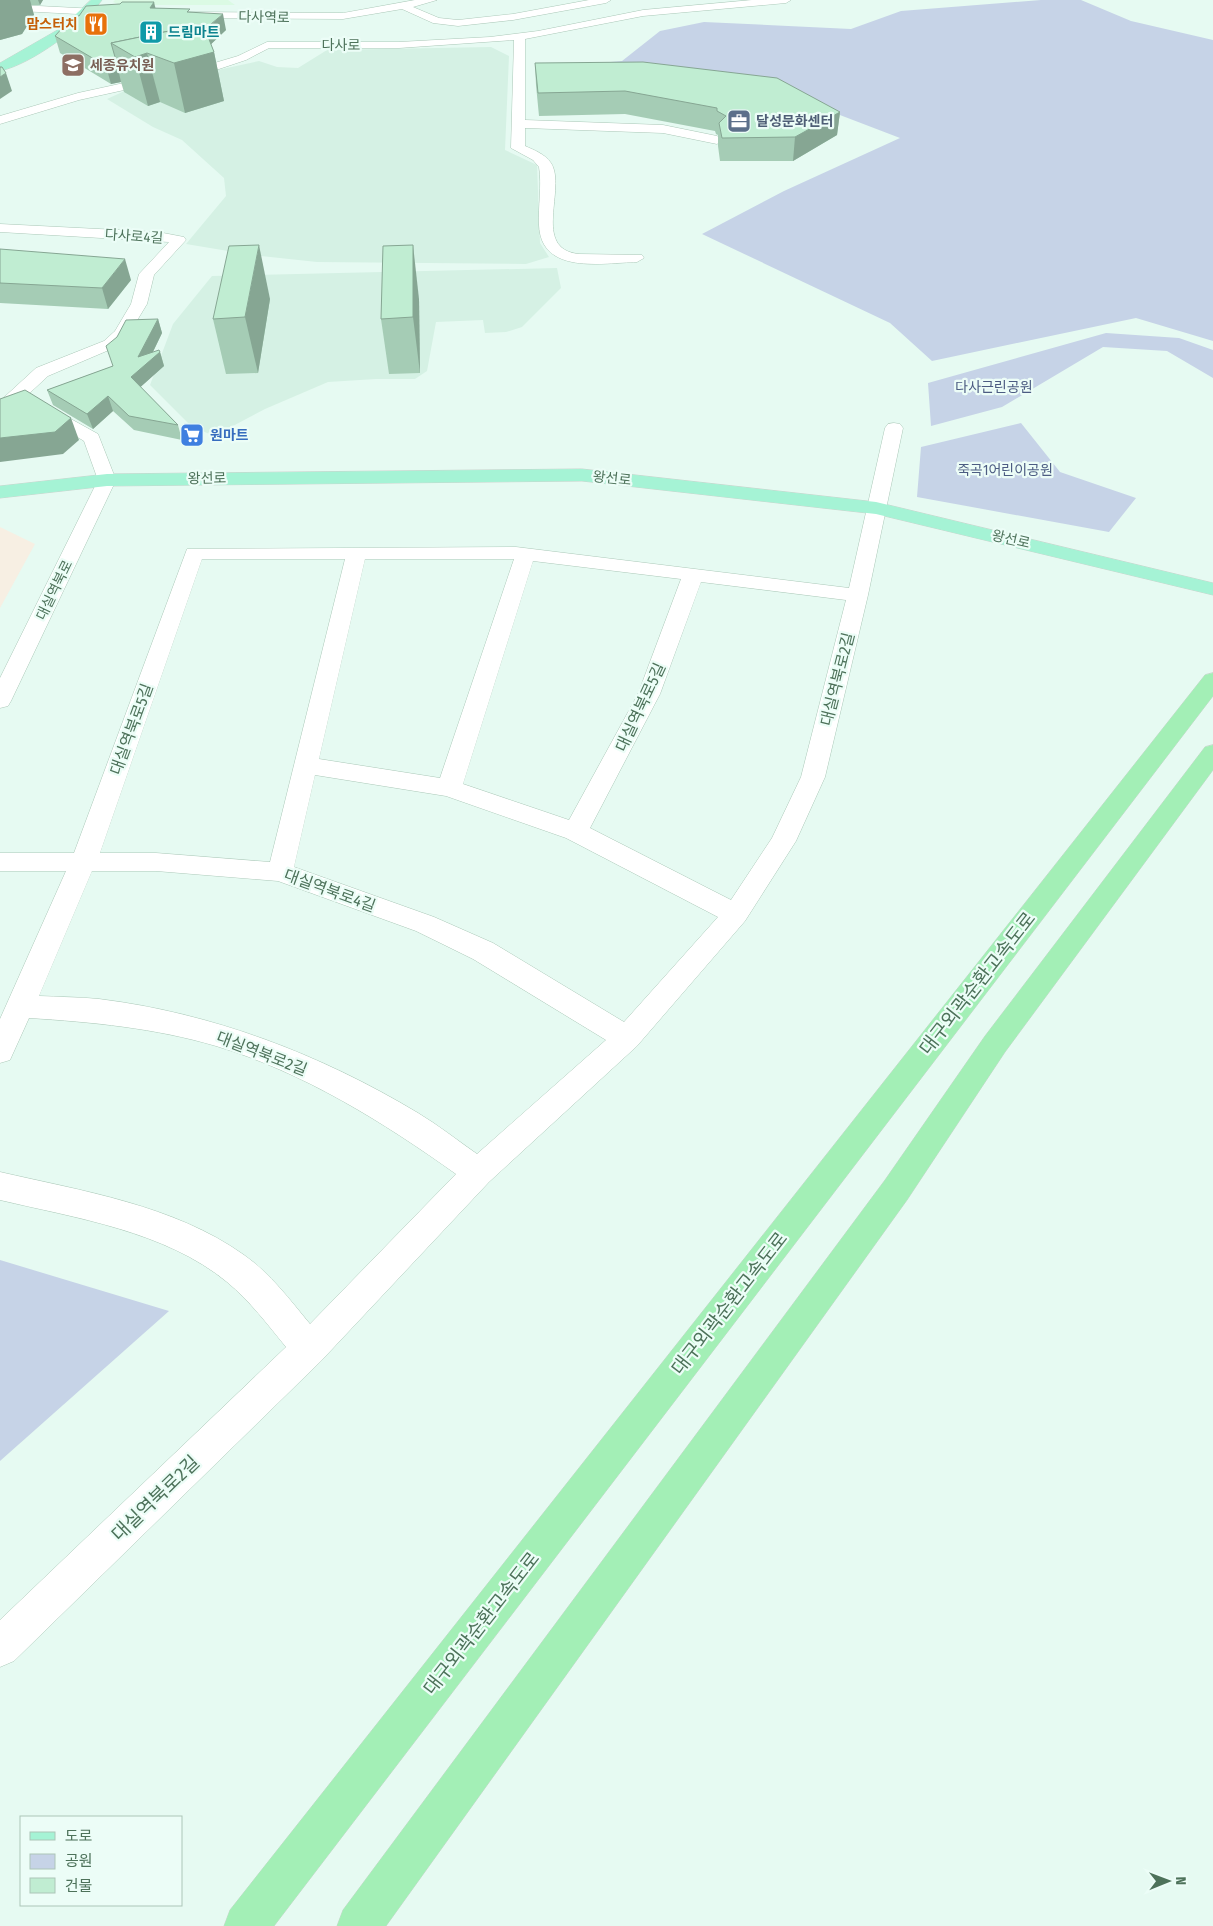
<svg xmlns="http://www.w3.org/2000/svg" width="1213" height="1926" viewBox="0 0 1213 1926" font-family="'Fira Sans Condensed','Noto Sans KR',sans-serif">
  <rect width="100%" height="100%" fill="#e6faf2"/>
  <g fill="#d5f1e4">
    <polygon points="491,47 509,56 505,150 537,165 540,243 549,257 526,264 317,262 252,255 186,244 226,196 224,178 182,140 153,127 107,99 129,89 259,61 277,67 298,68 327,50"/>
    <polygon points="557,268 561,288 522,327 506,332 485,333 483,320 436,322 427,371 415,379 376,379 328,382 265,409 214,436 191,426 150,385 173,324 212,276"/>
  </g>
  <polygon fill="#dbfae4" points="115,0 228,0 235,5 120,5 113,2"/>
  <polygon fill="#f7efe3" points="0,527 35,544 0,608"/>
  <g fill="#c6d3e7">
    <polygon points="1041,0 1081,0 1131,21 1213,40 1213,341 1136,318 932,361 890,323 702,234 784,191 900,138 785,94 565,66 622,61 660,31 704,22 851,29 901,11"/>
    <polygon points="1106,333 1179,338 1213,350 1213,378 1167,351 1103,347 1002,407 931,426 928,383"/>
    <polygon points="1021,423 1060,472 1136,498 1109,532 917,497 921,447"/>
    <polygon points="0,1260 169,1311 0,1461"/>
  </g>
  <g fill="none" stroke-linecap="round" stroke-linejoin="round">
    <g stroke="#abc8b8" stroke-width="1">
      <g id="minor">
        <polygon points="415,0 437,0 413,7 439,18 458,20 513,14 589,0 611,0 606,3 513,20 458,26 433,23 402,9 343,19 186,18 181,15 186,12 343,13"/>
        <path d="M752,0h39l-5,3 -143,13 -118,23v81l138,5 54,11 6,4 -6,4 -54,-11 -138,-5v18c9,4 20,8 26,17 16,25 -20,86 28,91l63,1 2,3 -7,4c-35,1 -96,13 -98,-37 -1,-19 3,-39 0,-58l-6,-7 -22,-12 3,-108 -115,8h-130l-23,12 -27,9 -140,31 -79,24v-8l78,-23 133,-29 27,-8 29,-14h132l91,-5 48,-6 105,-21z"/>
        <polygon points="0,4 116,10 121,13 116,16 0,10"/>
        <polygon points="0,224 158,232 184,237 186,240 154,275 147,304 127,337 116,347 48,376 6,415 0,416 0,401 36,368 104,341 115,331 131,304 139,274 169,242 0,232"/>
        <polygon points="42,403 98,434 116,480 11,701 8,706 0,708 0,678 98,480 84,441 36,412 33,408 36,404"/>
        <path d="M894,423l6,1 3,4 -35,167 -43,182 -29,64 -51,80 -108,125 -148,136 -168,179 -307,300 -14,6v-47l286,-273c-18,-22 -36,-46 -59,-65 -62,-51 -151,-64 -227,-82v-28c82,19 174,33 244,83 26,18 46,45 66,69l146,-150c-73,-52 -153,-102 -240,-128 -61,-18 -124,-24 -187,-28l-19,42 -10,3v-44l66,-148h-66v-18h74l113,-304 329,-2 333,41 36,-160 3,-4zM202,559h143l-75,303 -114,-9h-56zM365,559h149l-74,219 -121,-19zM533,561l148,18 -43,115 -69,126 -106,-36zM701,582l145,18 -45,177 -29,61 -41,62 -141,-72 70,-134zM315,775l131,21 120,42 152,79 -94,105 -131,-79 -59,-26 -140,-50zM92,871h64l122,10 138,50 57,28 133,81 -129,114c-20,-14 -39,-29 -59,-41 -98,-59 -206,-100 -319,-114 -20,-2 -40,-2 -60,-3z"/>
      </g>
    </g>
    <g stroke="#cad5ce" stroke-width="1">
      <g id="major">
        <path d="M91,0h11c-19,26 -70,64 -102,71v-8l61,-35z"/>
        <polygon points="582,469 876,502 1213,583 1213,595 876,514 582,481 107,486 0,498 0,486 107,474"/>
      </g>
    </g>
    <g stroke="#cad5ce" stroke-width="1">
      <g id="highway">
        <polygon points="1213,673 1213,696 274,1926 224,1926 230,1910 1205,675"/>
        <polygon points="1213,745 1213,770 1005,1052 907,1200 386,1926 337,1926 343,1910 885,1180 985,1036 1205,747"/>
      </g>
    </g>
    <use href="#minor" fill="#fff" fill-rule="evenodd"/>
    <use href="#major" fill="#a5f3d5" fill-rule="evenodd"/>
    <use href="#highway" fill="#a3efb6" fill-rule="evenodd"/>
  </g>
  <g fill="#a5ccb5">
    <polygon points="0,0 43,0 40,5 31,5 34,15 22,34 0,40"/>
    <polygon points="156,8 191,12 226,30 211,44 214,52 224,101 185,113 160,102 148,106 124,92 121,82 111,84 60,53 55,36 79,16"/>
    <polygon points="535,63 840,112 837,135 793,161 720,161 718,146 718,135 716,134 715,131 625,114 539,116 536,85"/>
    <polygon points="0,249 131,280 108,309 0,303"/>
    <polygon points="270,299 258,373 226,374 213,319"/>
    <polygon points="419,299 420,373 389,374 381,319"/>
    <polygon points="158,319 162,333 153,352 160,352 164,366 140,387 178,425 182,440 134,430 113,411 93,429 53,405 47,390 113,366"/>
  </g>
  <g fill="#86a693">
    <polygon points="0,0 30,0 34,15 22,34 0,40"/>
    <polygon points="38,0 43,0 40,5"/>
    <polygon points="154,2 158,19 150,8"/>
    <polygon points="223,14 226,30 207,48 214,52 224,101 185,113 174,63 202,32"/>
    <polygon points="147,53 160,102 148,106 135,57"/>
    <polygon points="117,64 121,82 111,84 106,66"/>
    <polygon points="6,73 12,91 0,99 0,77"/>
    <polygon points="840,112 837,135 793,161 795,137"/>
    <polygon points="259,245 270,299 258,373 245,317"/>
    <polygon points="413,245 419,299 420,373 413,317"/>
    <polygon points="125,259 131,280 108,309 102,288"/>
    <polygon points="158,319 162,333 148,362 160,352 164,366 135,392 131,377 138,357"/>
    <polygon points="108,396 113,411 93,429 87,414"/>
    <polygon points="71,418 79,440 63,454 0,462 0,438"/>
  </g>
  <g fill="#c0edd2" stroke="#86a693">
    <polygon points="122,2 154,2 150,8 190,9 187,12 223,14 205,29 203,24 111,43 117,64 106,66 55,36 73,16 79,16 86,6 120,4"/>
    <polygon points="203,24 214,52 174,63 147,53 135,57 111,43"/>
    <polygon points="643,62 777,78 840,112 795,137 722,138 719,123 726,116 717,111 717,108 625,91 538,93 535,63"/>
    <polygon points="0,67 2,67 6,73 0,77"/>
    <polygon points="259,245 245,317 213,319 229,246"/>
    <polygon points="413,245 413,317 381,319 383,246"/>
    <polygon points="0,249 125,259 102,288 0,283"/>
    <polygon points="158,319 138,357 159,350 160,352 131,377 178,425 129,416 108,396 87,414 47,390 113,366 106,346 117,337 126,320"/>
    <polygon points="25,390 71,418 55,432 0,438 0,399"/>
  </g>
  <defs>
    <g id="restaurant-square" transform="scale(1.25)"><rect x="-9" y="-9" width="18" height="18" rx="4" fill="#e8710a" stroke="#ecfdf7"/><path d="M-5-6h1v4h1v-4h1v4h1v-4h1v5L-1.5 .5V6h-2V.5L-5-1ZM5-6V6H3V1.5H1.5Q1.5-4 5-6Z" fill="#fff"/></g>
    <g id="building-square" transform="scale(1.25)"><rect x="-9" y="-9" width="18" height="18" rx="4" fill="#0f9aa8" stroke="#ecfdf7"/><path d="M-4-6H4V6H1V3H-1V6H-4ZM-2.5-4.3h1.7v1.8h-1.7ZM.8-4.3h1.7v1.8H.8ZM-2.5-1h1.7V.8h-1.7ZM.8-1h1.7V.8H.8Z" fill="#fff"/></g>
    <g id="school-square" transform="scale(1.25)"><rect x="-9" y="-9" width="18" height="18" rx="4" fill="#8d6e63" stroke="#ecfdf7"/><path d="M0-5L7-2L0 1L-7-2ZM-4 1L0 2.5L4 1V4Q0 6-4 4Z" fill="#fff"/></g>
    <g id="office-square" transform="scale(1.25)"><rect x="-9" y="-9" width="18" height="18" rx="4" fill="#5c6f8a" stroke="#ecfdf7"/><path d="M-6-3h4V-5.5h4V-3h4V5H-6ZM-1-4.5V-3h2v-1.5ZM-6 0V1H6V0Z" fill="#fff"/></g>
    <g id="supermarket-square" transform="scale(1.25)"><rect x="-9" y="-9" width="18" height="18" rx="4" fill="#3f7fe0" stroke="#ecfdf7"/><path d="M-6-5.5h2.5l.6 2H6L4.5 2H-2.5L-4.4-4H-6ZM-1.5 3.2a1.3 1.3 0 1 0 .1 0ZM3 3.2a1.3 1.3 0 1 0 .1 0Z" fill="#fff"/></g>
  </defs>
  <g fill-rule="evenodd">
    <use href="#restaurant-square" x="96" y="24"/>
    <use href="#building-square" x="151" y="32"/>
    <use href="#school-square" x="73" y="65"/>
    <use href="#office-square" x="739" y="121"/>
    <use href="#supermarket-square" x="192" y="435"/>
  </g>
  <g text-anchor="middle" stroke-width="4.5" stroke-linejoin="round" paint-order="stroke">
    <g font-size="14" fill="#4d725a" stroke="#ecfdf7">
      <text transform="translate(264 17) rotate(1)" y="5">다사역로</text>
      <text x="341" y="50">다사로</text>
      <text transform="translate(134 236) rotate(4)" y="5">다사로4길</text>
      <text transform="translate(207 478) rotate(-1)" y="5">왕선로</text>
      <text transform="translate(612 478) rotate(6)" y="5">왕선로</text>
      <text transform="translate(1011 539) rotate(13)" y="5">왕선로</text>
      <text transform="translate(54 590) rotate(-64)" y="5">대실역북로</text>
    </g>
    <g font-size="14" font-weight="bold" fill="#c56008" stroke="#ecfdf7" text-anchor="end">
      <text x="78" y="29">맘스터치</text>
    </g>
    <g font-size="14" font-weight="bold" fill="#0d838f" stroke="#ecfdf7" text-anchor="start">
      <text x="168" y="37">드림마트</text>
    </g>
    <g font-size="14" font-weight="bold" fill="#785e54" stroke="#ecfdf7" text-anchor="start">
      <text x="90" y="70">세종유치원</text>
    </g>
    <g font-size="14" font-weight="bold" fill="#4e5e75" stroke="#ecfdf7" text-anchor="start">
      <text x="756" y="126">달성문화센터</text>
    </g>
    <g font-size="14" fill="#4c5c82" stroke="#ecfdf7">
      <text x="994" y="392">다사근린공원</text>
      <text x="1005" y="475">죽곡1어린이공원</text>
    </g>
    <g font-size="14" font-weight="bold" fill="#366cbe" stroke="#ecfdf7" text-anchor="start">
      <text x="210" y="440">원마트</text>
    </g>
    <g font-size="16" fill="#4d725a" stroke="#ecfdf7">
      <text transform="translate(837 679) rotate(-76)" y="6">대실역북로2길</text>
      <text transform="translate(640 707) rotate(-65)" y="6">대실역북로5길</text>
      <text transform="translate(131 729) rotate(-70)" y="6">대실역북로5길</text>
      <text transform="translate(330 890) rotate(20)" y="6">대실역북로4길</text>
      <text transform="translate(262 1053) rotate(21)" y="6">대실역북로2길</text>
    </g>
    <g font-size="19" fill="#4d725a" stroke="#ecfdf7">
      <text transform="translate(977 983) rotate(-52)" y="7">대구외곽순환고속도로</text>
      <text transform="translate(729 1303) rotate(-52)" y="7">대구외곽순환고속도로</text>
      <text transform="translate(155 1498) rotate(-44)" y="7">대실역북로2길</text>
      <text transform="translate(481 1623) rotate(-52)" y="7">대구외곽순환고속도로</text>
    </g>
  </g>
  <rect x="20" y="1816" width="162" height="90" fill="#ecfdf7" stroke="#acc5b8"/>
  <rect x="30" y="1832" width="25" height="8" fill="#a5f3d5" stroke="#acc5b8"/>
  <text x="65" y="1841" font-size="15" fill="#4d725a">도로</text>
  <rect x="30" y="1854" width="25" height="15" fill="#c6d3e7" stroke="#acc5b8"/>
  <text x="65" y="1866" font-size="15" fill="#4d725a">공원</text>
  <rect x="30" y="1878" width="25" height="15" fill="#c0edd2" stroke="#acc5b8"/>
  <text x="65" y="1891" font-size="15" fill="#4d725a">건물</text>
  <g transform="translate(1168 1881) rotate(89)" stroke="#ecfdf7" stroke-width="4" paint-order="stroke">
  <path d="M0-4L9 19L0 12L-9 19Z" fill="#4d725a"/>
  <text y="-8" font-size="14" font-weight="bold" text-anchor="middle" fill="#4d725a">N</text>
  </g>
</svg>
